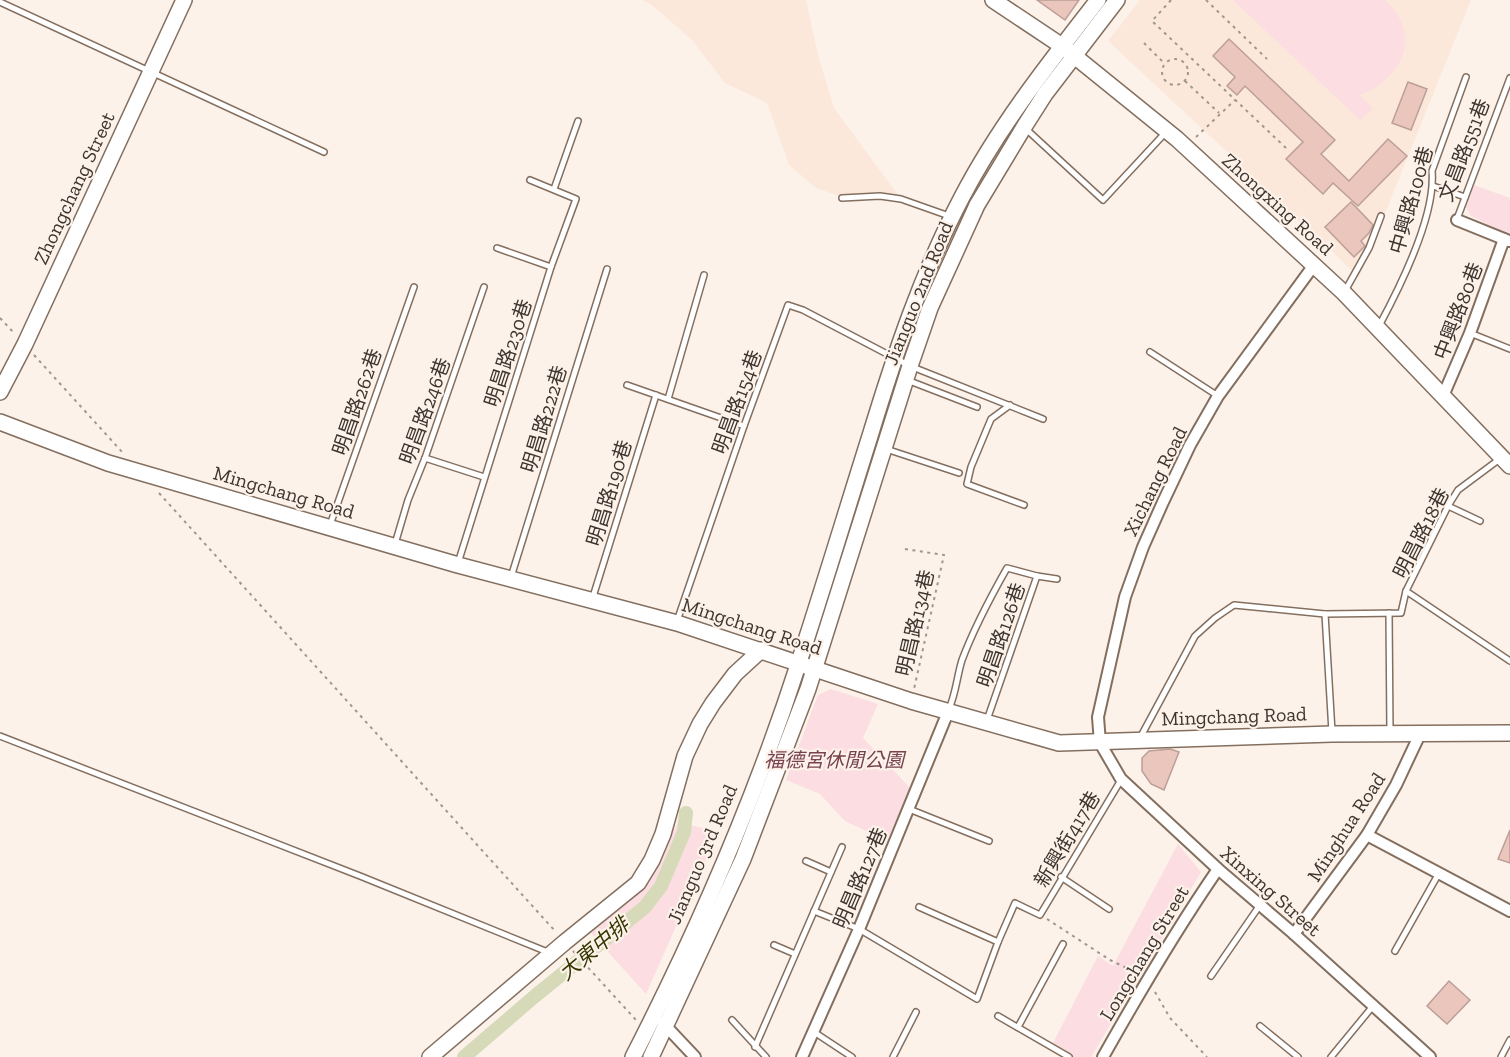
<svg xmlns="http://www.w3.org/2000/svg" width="1510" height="1057" viewBox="0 0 1510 1057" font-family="'Zilla Slab','Noto Sans TC',serif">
  <rect width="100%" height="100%" fill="#fcf2ea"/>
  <g fill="#fbe8da">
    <polygon points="642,0 806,0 818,55 834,108 901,199 845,198 816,188 789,165 767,103 725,83 692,40 652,5"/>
    <polygon points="1140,0 1471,0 1359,278 1327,246 1267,194 1226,151 1108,41"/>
  </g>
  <g fill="#fbdde2">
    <path d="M1233,0h152c38,35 18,78 -25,95l13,14 -13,11z"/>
    <polygon points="1474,185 1510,198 1510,233 1497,229 1471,216 1466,207"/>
    <polygon points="831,689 878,704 863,738 910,788 887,841 845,821 820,794 786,780 818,695"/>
    <polygon points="678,822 718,832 646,994 591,933 647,884"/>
    <polygon points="1178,844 1201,872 1091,1057 1066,1057 1051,1047 1098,956 1113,966"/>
  </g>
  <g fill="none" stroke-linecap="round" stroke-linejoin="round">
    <polyline stroke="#d6dab8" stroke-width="14" points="464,1057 535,996 645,907 661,886 684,832 686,813"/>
  </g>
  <g fill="#ebc6bd" stroke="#bc9f98" stroke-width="1.5">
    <polygon points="1037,0 1079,0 1065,20"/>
    <polygon points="1229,39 1335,140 1321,154 1349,181 1388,139 1407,156 1358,206 1333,183 1323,194 1286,159 1303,142 1245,86 1237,95 1227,86 1235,77 1213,56"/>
    <polygon points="1408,82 1427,89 1411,130 1392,123"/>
    <polygon points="1351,202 1373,225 1369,233 1361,241 1365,246 1354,257 1325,227"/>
    <polygon points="1170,749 1179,752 1164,790 1151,784 1142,771 1142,758 1149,751"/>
    <polygon points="1510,830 1510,863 1498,859"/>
    <polygon points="1449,981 1470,1000 1447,1024 1427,1006"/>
  </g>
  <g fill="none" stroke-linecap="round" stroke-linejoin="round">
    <g stroke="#846f5f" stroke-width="8">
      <g id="lane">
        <polyline points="0,2 324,152"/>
        <polyline points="1025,128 1103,200 1166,132"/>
        <polyline points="1433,186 1465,197"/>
        <polyline points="554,189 578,121"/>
        <polyline points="842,198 880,196 901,199 952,217"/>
        <polyline points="1457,219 1510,78"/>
        <polyline points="497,248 551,267"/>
        <polyline points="1345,291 1369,248 1381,216"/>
        <path d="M1379,326c21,-39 57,-111 53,-155l34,-94"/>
        <polyline points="1470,333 1510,349"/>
        <polyline points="1150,352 1218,396"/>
        <polyline points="907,380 977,407"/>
        <polyline points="627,385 744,426"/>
        <polyline points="668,399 704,275"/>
        <polyline points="1010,405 991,419 971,467 967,484 1024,505"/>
        <polyline points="886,449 959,473"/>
        <polyline points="425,458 484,477"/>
        <polyline points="1501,458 1458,490 1448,506 1406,591 1510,661"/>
        <polyline points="1448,506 1480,521"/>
        <polyline points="330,525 414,287"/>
        <polyline points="395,544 408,500 425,458 484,287"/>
        <polyline points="458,563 551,267 576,199 530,180"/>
        <polyline points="511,577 607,269"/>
        <polyline points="592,600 656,395"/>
        <polyline points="1389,613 1390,732"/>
        <polyline points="1325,614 1332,732"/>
        <polyline points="677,621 744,426 788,305 803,310 910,366 1043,419"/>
        <path d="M949,709c7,-16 8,-33 13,-49 12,-32 28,-62 45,-92l30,8"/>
        <polyline points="987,720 1037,576 1057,579"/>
        <polyline points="0,736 360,876 550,953"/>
        <polyline points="1140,738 1195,636 1215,618 1234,605 1325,614 1401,613 1406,591"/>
        <polyline points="909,809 989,841"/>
        <polyline points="806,861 831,872"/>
        <polyline points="1061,877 1109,909"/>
        <polyline points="919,907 998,942"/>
        <polyline points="814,911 859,929 977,999 998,942 1015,903 1040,915 1121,780"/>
        <polyline points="774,945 795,954"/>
        <polyline points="1395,951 1439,873"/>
        <polyline points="1211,976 1260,905"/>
        <polyline points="998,1016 1069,1057"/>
        <polyline points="732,1020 766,1057"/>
        <polyline points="1260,1026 1298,1057"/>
        <polyline points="1018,1027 1063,944"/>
        <polyline points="814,1032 852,1057"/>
        <polyline points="755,1047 842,847"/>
        <polyline points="893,1057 916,1012"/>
        <polyline points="1331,1057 1373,1006"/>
        <polyline points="1501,1057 1510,1040"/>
      </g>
    </g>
    <g stroke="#846f5f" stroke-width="14">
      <g id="street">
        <polyline points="1457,220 1509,241"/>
        <polyline points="1314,265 1218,396 1190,445 1163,502 1143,547 1125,597 1098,717 1100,743 1121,779 1218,869 1294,934 1430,1057"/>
        <polyline points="1443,396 1470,333 1504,239"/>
        <polyline points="1367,835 1510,911"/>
        <polyline points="1294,934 1367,835 1396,785 1420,734"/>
        <polyline points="662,1022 695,1057"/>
        <polyline points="802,1057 859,929 948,712"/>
        <path d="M1103,1057c36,-64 73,-127 115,-188"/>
      </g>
    </g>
    <g stroke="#846f5f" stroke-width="18">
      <g id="secondary">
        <polyline points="993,0 1062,46 1177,139 1344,293 1510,466"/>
        <polyline points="0,392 25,344 184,0"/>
        <polyline points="0,422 108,463 458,565 677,623 911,701 1059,743 1332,734 1510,733"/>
        <polyline points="430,1057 565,942 638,883 652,860 663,834 685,756 700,724 713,703 735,674 761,650"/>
        <path d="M633,1057c64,-125 122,-259 165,-392 25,-76 48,-153 72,-229 25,-82 52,-163 92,-239 37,-71 87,-134 136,-197"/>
        <polyline points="651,1057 743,859 808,689 910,366 930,308 977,205 1024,127 1045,94 1117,0"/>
      </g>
    </g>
    <g stroke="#a0968f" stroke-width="2" stroke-dasharray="3 4.5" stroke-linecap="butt">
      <polyline points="1171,0 1152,21 1286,148"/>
      <polyline points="1206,0 1267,59"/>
      <polyline points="1144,43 1165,64"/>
      <circle cx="1175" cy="72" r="13"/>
      <polyline points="1185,81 1219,113"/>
      <polyline points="1196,137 1235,100"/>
      <polyline points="0,318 14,333"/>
      <polyline points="34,355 123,453"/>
      <polyline points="159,493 555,931"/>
      <polyline points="905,549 944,555 914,689"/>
      <polyline points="1047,919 1110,960 1137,973"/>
      <polyline points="573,951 636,1020"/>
      <polyline points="1155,992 1170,1018 1207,1057"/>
    </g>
    <use href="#lane" stroke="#fff" stroke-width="5"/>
    <use href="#street" stroke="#fff" stroke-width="10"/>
    <use href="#secondary" stroke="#fff" stroke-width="15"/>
  </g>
  <g text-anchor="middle" stroke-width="4.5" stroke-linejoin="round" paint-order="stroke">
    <g font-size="20" fill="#3e352e" stroke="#fcf2ea">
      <text transform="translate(1464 150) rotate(-69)" y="7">文昌路551巷</text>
      <text transform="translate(74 188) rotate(-65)" y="7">Zhongchang Street</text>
      <text transform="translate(1411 200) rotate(-74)" y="7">中興路100巷</text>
      <text transform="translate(1278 204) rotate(42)" y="7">Zhongxing Road</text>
      <text transform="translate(918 293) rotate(-68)" y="7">Jianguo 2nd Road</text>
      <text transform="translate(1458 311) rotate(-69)" y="7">中興路80巷</text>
      <text transform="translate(508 353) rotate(-72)" y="7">明昌路230巷</text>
      <text transform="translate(357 402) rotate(-71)" y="7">明昌路262巷</text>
      <text transform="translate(737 402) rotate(-70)" y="7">明昌路154巷</text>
      <text transform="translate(425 411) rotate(-70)" y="7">明昌路246巷</text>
      <text transform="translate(544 419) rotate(-73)" y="7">明昌路222巷</text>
      <text transform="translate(1155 481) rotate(-64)" y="7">Xichang Road</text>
      <text transform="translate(284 492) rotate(16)" y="7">Mingchang Road</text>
      <text transform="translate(609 493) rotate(-73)" y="7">明昌路190巷</text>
      <text transform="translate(1421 533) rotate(-63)" y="7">明昌路18巷</text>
      <text transform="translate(915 623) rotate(-77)" y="7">明昌路134巷</text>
      <text transform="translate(752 626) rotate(18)" y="7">Mingchang Road</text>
      <text transform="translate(1001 635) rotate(-71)" y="7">明昌路126巷</text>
      <text transform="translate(1234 716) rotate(-2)" y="7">Mingchang Road</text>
      <text transform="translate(1346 827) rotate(-57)" y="7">Minghua Road</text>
      <text transform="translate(1067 839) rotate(-59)" y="7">新興街417巷</text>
      <text transform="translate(702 854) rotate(-67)" y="7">Jianguo 3rd Road</text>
      <text transform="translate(860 878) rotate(-67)" y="7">明昌路127巷</text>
      <text transform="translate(1271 891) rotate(41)" y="7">Xinxing Street</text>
      <text transform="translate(1144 953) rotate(-59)" y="7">Longchang Street</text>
    </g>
    <g font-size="20" font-style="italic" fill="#78434f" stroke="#fcf2ea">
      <text x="834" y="767">福德宮休閒公園</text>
    </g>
    <g font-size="21" font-style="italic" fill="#353700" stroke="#fcf2ea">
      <text transform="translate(594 949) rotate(-40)" y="7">大東中排</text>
    </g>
  </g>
</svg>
